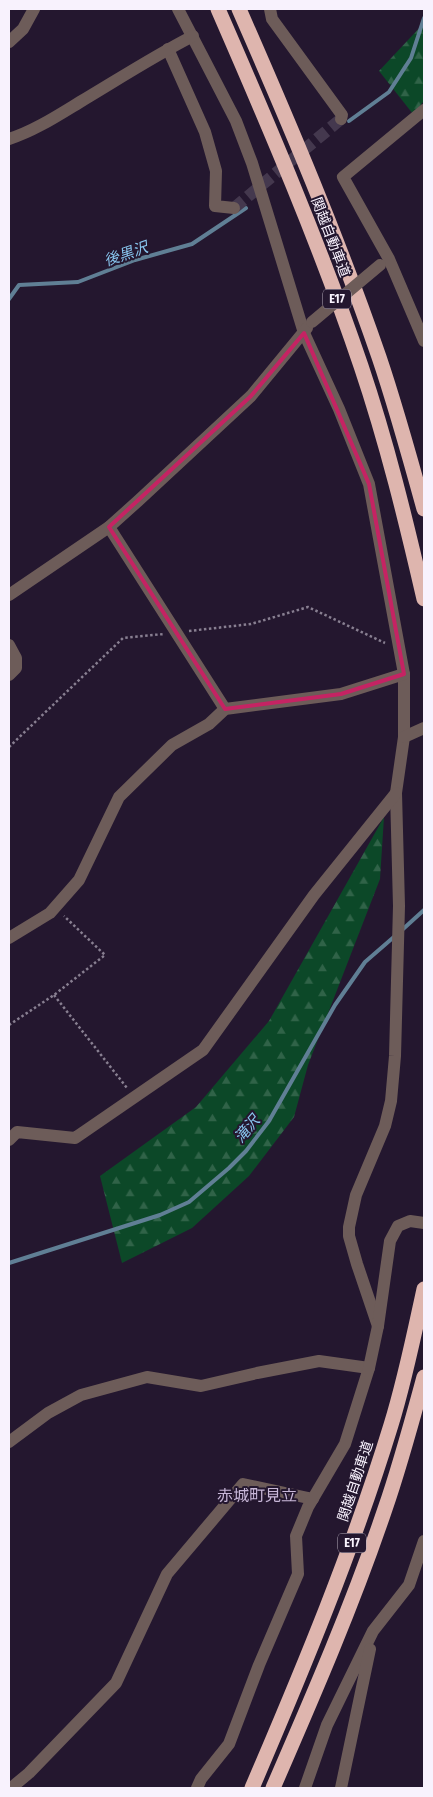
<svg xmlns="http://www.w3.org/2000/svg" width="433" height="1797" viewBox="0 0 433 1797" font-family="'Fira Sans Condensed','Noto Sans JP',sans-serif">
  <defs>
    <pattern id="forest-firs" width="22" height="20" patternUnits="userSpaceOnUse" patternTransform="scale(1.25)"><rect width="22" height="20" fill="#0c4828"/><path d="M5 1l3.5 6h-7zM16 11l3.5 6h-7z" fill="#306348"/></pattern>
  </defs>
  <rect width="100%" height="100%" fill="#24172f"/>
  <g fill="url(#forest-firs)">
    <polygon points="424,23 424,101 413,114 379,71"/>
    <polygon points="384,817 380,879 308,1065 294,1117 249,1176 192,1228 122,1263 100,1176 196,1107 269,1021"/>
  </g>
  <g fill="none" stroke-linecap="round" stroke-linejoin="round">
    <g stroke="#607f95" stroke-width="4">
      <polyline points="349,121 389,92 411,58 424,18"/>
      <polyline points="9,299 19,285 78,282 135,260 192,244 246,208"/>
      <polyline points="402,930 424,910"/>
      <polyline points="9,1263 160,1215 189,1202 229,1168 246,1151 269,1121 335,1005 365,962 395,936"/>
    </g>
    <polyline stroke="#44384e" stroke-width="12" stroke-dasharray="12 6" stroke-linecap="butt" points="234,208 341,119"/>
    <g stroke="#887f91" stroke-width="2.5" stroke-dasharray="2.5 2.5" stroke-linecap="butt">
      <polyline points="189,631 251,624 308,607 385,643"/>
      <polyline points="9,747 123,638 164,634"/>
      <polyline points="54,995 127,1088"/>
      <polyline points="9,1025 54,995 105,955 64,916"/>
    </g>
    <g stroke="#6d5c59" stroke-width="12">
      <polyline points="178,9 236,121 252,163 304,333 339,409 369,484 404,674 404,737 396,793 399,906 395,1056 391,1101 385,1126 356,1195 349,1227 349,1236 357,1264 378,1326"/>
      <polyline points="270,9 272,19 342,115 341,119"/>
      <polyline points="9,42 23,29 34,9"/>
      <polyline points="168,49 205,132 216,171 215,206 234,208"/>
      <polyline points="424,110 343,177 389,259 424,341"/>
      <path d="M9,139c25,-8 48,-23 71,-37 37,-22 74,-46 113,-66"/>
      <polyline points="109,527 225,709"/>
      <polyline points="9,595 109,527 138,501 251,396 307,328"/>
      <polyline points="9,645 16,658 16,668 9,675"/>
      <polyline points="404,737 424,728"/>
      <polyline points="9,938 50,913 79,880 119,797 172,745 209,724 225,709 341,694 404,674"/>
      <polyline points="9,1140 17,1132 75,1138 203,1050 314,895 396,793"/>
      <polyline points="9,1442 48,1413 81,1395 147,1377 201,1386 257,1373 319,1361 369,1368"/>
      <polyline points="11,1788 29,1773 116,1683 167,1574 243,1484 313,1499"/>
      <polyline points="197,1788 201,1779 229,1744 259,1665 298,1574 296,1536 308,1507 345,1444 369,1368 378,1326 390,1241 398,1226 410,1221 424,1223"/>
      <polyline points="305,1788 327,1725 373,1631 409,1585 424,1541"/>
      <polyline points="341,1788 370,1649"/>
    </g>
    <g stroke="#deb5ae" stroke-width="15">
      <path d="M218,9c51,117 102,236 143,357 26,77 45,155 63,233"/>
      <path d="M239,9c50,114 99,229 140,348 17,50 31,101 45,152"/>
      <path d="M252,1788c51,-119 101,-239 139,-363 14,-45 23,-90 33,-136"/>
      <path d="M273,1788c40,-92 80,-184 112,-279 15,-43 27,-88 39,-132"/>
    </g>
    <polyline stroke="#6d5c59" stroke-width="12" points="312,322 380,265"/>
  </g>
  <path fill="none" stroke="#c52363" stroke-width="4" stroke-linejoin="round" d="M304,333l65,151 35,190 -63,20 -116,15 -116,-182 142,-131z"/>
  <g text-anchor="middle" stroke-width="4" stroke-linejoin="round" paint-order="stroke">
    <g fill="#24172f" stroke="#b8b0bf" stroke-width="1">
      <rect x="323" y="289.5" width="28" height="19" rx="4"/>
      <rect x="338" y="1533.5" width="28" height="19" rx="4"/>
    </g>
    <g font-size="12" font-weight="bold" fill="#f8f2fd">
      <text x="337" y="303">E17</text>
      <text x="352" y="1547">E17</text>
    </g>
    <g font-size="14" fill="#f8f2fd" stroke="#24172f">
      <text transform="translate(331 237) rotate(69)" y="5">関越自動車道</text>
      <text transform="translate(355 1481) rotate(-72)" y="5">関越自動車道</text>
    </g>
    <g font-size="15" font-style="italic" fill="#89c7f0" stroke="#24172f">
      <text transform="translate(126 254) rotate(-19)" y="5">後黒沢</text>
      <text transform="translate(247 1129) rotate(-50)" y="5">滝沢</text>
    </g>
    <g font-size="16" fill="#c8b7d8" stroke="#24172f">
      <text x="257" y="1501">赤城町見立</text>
    </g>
  </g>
  <rect width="433" height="1797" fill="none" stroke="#f8f2fd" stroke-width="20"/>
</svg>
